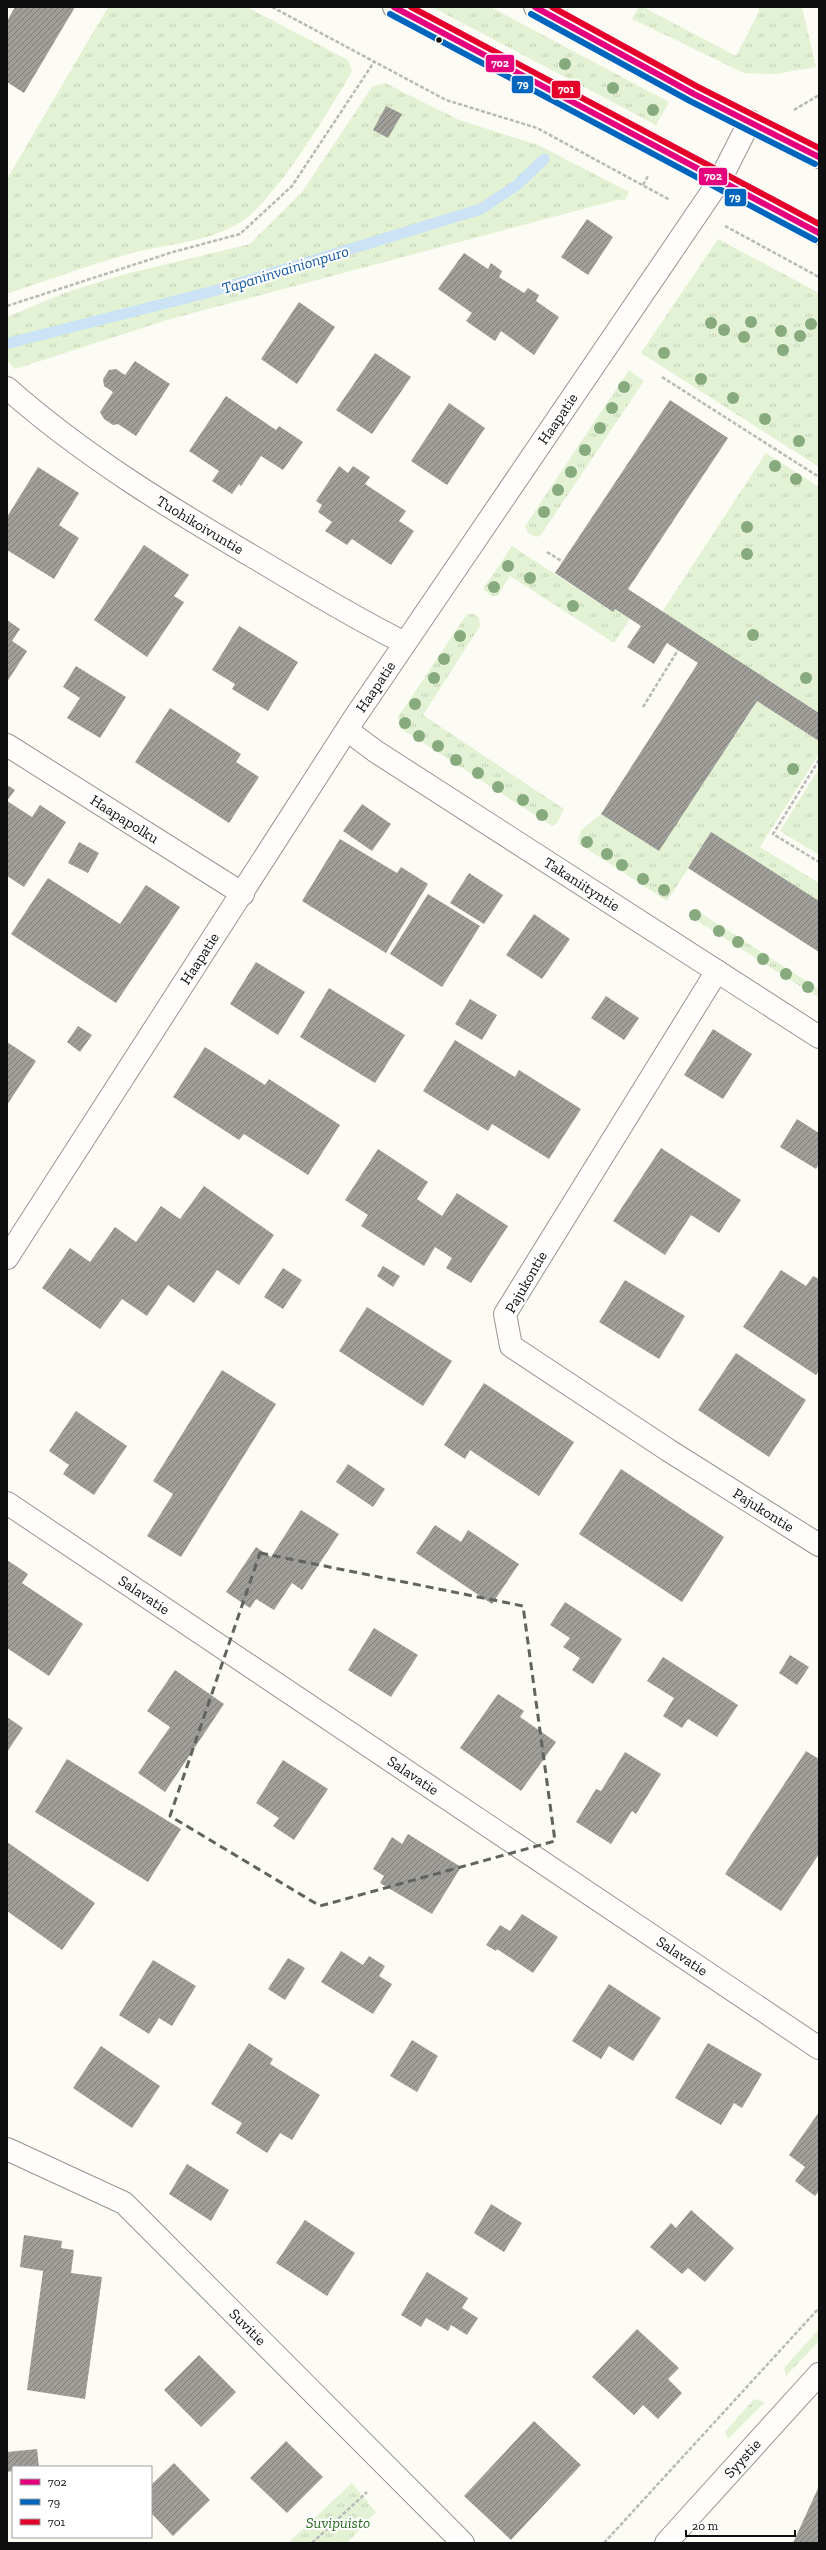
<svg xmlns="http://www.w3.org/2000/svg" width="826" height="2550" viewBox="0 0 826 2550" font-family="'Zilla Slab',serif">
  <defs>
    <pattern id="grass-tufts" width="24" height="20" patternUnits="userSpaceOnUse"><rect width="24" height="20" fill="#e3f2d4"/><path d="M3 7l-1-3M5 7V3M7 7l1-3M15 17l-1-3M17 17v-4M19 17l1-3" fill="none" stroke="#c2ceb5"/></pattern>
    <pattern id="building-hatch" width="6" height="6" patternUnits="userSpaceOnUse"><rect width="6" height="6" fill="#a09e99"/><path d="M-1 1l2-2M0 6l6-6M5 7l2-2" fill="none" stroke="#817f7b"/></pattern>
  </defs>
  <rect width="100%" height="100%" fill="#fcfbf4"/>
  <g fill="url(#grass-tufts)">
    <path d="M108,7h139l101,53 4,11c-21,37 -78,132 -113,152 -34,20 -74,21 -111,31 -41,12 -81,26 -121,40v-115z"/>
    <polygon points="432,7 490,7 669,102 656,125"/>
    <polygon points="639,7 643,7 736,56 759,12 758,7 802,7 816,67 775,74 744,73 632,19"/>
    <polygon points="385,83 459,120 538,145 629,192 625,200 617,200 167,320 15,369 7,360 7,317 67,292 122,275 250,244 302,192 372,87"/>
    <polygon points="718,239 819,293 819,467 641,353"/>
    <polygon points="629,370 644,381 541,535 536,537 528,533 525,526"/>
    <polygon points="766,453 819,487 819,713 662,612"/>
    <polygon points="512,546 613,612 615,609 630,619 614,643 510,576 499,594 492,597 483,589"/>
    <polygon points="467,614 474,614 479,618 480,626 423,715 564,809 557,823 552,826 400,728 398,717"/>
    <polygon points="757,701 819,741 819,754 760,847 819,883 819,901 711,833 667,901 578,843 581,830 601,814 659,851"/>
    <polygon points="819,768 819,855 780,831"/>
    <polygon points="696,910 819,989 819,998 688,915"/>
    <polygon points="819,2329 819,2341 786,2376 784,2368"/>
    <polygon points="754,2399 765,2402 728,2439 725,2432"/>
    <polygon points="352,2483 376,2512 347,2543 288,2543"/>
  </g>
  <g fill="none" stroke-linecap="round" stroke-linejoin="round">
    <polyline stroke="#cbe3f5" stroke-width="11" points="9,343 210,292 481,209 517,185 544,159"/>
  </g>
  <g fill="url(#building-hatch)">
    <polygon points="15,7 75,7 24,93 7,82 7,21"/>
    <polygon points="386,106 402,114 388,138 373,130"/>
    <polygon points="587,219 613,237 588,275 561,257"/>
    <polygon points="464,253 488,269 491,263 502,271 499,277 524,293 528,288 539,295 536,301 559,317 534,355 501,331 495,341 466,321 472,313 438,289"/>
    <polygon points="299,302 335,327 297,384 261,359"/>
    <polygon points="375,353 411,377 372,434 336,410"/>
    <polygon points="135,361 170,384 136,436 118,424 113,425 104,419 100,412 113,392 104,386 103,379 109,370 116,369 125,375"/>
    <polygon points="226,396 276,430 279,426 303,442 283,470 261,456 241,486 239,484 232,494 212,481 219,471 189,451"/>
    <polygon points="670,400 728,438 628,589 819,713 819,741 757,701 659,851 601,814 698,663 667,643 654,664 627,647 641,626 615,609 613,612 555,573"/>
    <polygon points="449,403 485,428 447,485 411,461"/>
    <polygon points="339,466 348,473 353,466 370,477 365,484 406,511 399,521 414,531 391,565 352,539 347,545 325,531 332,522 318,512 322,505 316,501"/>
    <polygon points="38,467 79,493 59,525 79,538 54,579 7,550 7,517"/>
    <polygon points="144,545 189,575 174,596 184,602 147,657 94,620"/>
    <polygon points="7,620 20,629 12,641 27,651 7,682"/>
    <polygon points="239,626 298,662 268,711 232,689 235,684 212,670"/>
    <polygon points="76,666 126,697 100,738 67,718 80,698 63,687"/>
    <polygon points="170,708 241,754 236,762 259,777 229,823 135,762"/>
    <polygon points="7,785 15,790 7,801 32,817 40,805 66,822 24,887 7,876"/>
    <polygon points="362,804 391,824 372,851 343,831"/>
    <polygon points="711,832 819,901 819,952 688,868"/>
    <polygon points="340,839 397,873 401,867 428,884 386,953 302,901"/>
    <polygon points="79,842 99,853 88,873 68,863"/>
    <polygon points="469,873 503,895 484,924 450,903"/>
    <polygon points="48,878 120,924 146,885 180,907 116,1003 11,934"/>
    <polygon points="428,894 480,926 442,987 390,954"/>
    <polygon points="534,914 570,939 542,979 506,955"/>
    <polygon points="256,962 305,992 278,1035 230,1004"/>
    <polygon points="329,988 405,1035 375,1083 300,1037"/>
    <polygon points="606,996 639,1018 624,1040 591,1018"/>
    <polygon points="470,999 497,1015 482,1040 455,1024"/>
    <polygon points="78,1026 92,1035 80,1052 67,1042"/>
    <polygon points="713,1029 752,1054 723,1099 684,1075"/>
    <polygon points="455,1040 515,1077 519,1070 581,1109 549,1159 492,1124 488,1131 423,1091"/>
    <polygon points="7,1042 36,1061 7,1105"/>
    <polygon points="205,1047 265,1085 269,1079 340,1125 308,1175 244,1134 239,1140 173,1097"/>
    <polygon points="797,1119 819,1133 819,1164 816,1169 780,1147"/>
    <polygon points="661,1148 741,1200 719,1233 691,1215 665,1255 613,1221"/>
    <polygon points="378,1149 428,1182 417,1199 442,1216 457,1193 508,1226 471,1283 446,1268 452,1258 435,1247 424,1266 361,1226 368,1215 345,1200"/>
    <polygon points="204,1186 274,1235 239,1285 217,1270 194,1303 168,1285 147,1316 122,1299 100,1329 42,1288 70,1248 90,1262 115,1227 136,1242 161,1206 180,1219"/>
    <polygon points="383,1266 400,1276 393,1287 377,1276"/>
    <polygon points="283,1268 302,1280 283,1309 264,1297"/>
    <polygon points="781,1270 806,1286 813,1276 819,1279 819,1370 816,1375 743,1327"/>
    <polygon points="625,1280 685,1316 659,1359 599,1322"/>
    <polygon points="367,1307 452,1361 423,1406 339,1351"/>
    <polygon points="736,1353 806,1400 769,1457 698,1410"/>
    <polygon points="222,1370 276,1404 181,1557 147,1536 173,1494 153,1481"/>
    <polygon points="484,1383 574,1442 539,1496 470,1450 465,1459 444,1445"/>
    <polygon points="76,1411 127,1446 94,1495 63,1474 69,1465 49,1451"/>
    <polygon points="348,1464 385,1489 373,1507 336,1482"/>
    <polygon points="621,1469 724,1537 682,1602 579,1534"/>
    <polygon points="301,1510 339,1534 302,1590 292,1583 274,1610 256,1599 250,1608 226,1592 256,1547 271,1557"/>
    <polygon points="435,1525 461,1542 468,1530 519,1564 492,1604 416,1553"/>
    <polygon points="7,1560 28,1574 22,1583 83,1624 49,1676 7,1648"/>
    <polygon points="565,1602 622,1639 593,1684 572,1670 580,1658 563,1647 570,1638 550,1625"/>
    <polygon points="374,1628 418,1655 391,1697 348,1670"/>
    <polygon points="790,1655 809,1667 797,1685 779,1673"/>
    <polygon points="663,1657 738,1705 717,1737 688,1719 682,1728 663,1716 674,1698 647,1681"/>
    <polygon points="175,1670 224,1704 165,1792 138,1773 170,1727 147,1711"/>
    <polygon points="498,1694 524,1711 520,1717 556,1742 521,1791 460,1748"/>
    <polygon points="7,1717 23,1728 7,1752"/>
    <polygon points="806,1751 819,1759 819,1854 781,1911 725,1874"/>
    <polygon points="625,1752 661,1774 636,1814 632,1811 611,1844 576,1822 596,1789 601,1791"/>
    <polygon points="67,1759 181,1829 148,1882 35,1812"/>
    <polygon points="283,1760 328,1789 294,1840 273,1826 279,1818 256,1803"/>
    <polygon points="408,1834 461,1867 432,1914 380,1883 384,1876 373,1869 392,1837 402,1844"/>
    <polygon points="7,1842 95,1903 62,1950 7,1911"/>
    <polygon points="522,1914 558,1937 533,1973 497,1949 496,1951 486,1945 500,1925 510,1931"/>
    <polygon points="341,1951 363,1965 369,1956 385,1966 379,1976 392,1984 373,2014 321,1982"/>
    <polygon points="288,1958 305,1968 285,2000 268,1989"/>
    <polygon points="153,1960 196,1986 172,2026 159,2018 149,2034 119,2015"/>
    <polygon points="609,1984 661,2018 633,2061 609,2046 601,2059 572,2041"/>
    <polygon points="412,2040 438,2056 417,2092 390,2076"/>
    <polygon points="249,2043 273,2059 270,2064 320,2095 292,2140 280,2133 267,2153 236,2133 242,2123 211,2104"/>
    <polygon points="708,2043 762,2074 742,2108 734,2103 721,2125 675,2098"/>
    <polygon points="101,2046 160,2086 132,2128 73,2088"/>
    <polygon points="819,2112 819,2191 815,2196 795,2181 805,2167 789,2155"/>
    <polygon points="187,2164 229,2190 211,2221 169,2194"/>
    <polygon points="491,2204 522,2223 504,2252 474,2233"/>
    <polygon points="691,2210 734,2248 705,2282 688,2268 682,2274 650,2247 671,2223 676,2228"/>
    <polygon points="305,2220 355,2253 327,2296 276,2263"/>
    <polygon points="24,2235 62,2241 61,2248 74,2250 71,2273 102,2277 85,2399 27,2390 43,2271 20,2267"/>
    <polygon points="427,2272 468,2298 462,2308 478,2318 467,2335 451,2325 448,2331 426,2318 421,2327 401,2315"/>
    <polygon points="637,2329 679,2368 668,2379 682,2393 658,2419 643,2405 634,2415 592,2377"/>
    <polygon points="199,2355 236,2392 201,2427 164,2390"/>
    <polygon points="534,2421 581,2465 511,2540 464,2496"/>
    <polygon points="286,2441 323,2477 287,2513 250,2478"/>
    <polygon points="37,2449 39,2467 13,2467 13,2471 7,2472 7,2452"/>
    <polygon points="174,2463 210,2500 173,2536 151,2513 151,2485"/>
    <polygon points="819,2486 819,2543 793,2543"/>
  </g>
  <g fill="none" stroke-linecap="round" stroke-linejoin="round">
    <g stroke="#969592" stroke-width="24">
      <g id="minor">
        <path id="s1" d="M7,388c78,69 166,122 255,174 47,28 94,57 143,81"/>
        <path id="s2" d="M347,730l28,21 444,286"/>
        <path id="s3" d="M7,745l236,149"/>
        <path id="s4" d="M717,971l-212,343 6,32 157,104 151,95"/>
        <path id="s5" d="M7,1258l348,-541 365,-537 30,-59"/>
        <path id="s6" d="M7,1503l812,545"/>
        <path id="s7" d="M7,2149l117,54 339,340"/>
      </g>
    </g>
    <g stroke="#969592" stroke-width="24">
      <g id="tertiary">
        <path id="s8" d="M666,2543l153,-169"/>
      </g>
    </g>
    <g stroke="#8c8c89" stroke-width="24">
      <g id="secondary">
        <polyline points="394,7 819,233"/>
        <polyline points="535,7 694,94 819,157"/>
      </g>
    </g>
    <g stroke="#b9b9b8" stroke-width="2.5" stroke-dasharray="4 2" stroke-linecap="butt">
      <polyline points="272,7 446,100 537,128 670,200"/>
      <polyline points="794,110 819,95"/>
      <polyline points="643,185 648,176"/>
      <polyline points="725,226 819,277"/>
      <polyline points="7,306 173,252 240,234 292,186 374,62"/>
      <polyline points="662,377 819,477"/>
      <polyline points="547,552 563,562"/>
      <polyline points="643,707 678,650"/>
      <polyline points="819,760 773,834 819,862"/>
      <polyline points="312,2543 367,2492"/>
      <polyline points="604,2543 819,2308"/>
    </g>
    <use href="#minor" stroke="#fffefd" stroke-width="22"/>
    <use href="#tertiary" stroke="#fffefd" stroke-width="22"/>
    <use href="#secondary" stroke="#f5f5eb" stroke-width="22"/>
    <g stroke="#fff" stroke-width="9">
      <g id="bus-1">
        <polyline points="394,7 819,233"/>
        <polyline points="535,7 694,94 819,157"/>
      </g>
    </g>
    <g stroke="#fff" stroke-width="9">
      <g id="bus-2">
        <polyline points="390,14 815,240"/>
        <polyline points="531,14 690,101 815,164"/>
      </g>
    </g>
    <g stroke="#fff" stroke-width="9">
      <g id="bus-3">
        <polyline points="411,7 819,224"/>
        <polyline points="552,7 698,87 819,148"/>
      </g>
    </g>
    <use href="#bus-1" stroke="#e5007d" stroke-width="6"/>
    <use href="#bus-2" stroke="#0065bd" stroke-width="6"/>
    <use href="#bus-3" stroke="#e4002b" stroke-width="6"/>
  </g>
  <g fill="#87aa7e">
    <circle cx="565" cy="64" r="6"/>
    <circle cx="613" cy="88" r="6"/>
    <circle cx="653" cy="110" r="6"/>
    <circle cx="751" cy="322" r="6"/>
    <circle cx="711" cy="323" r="6"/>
    <circle cx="811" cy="324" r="6"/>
    <circle cx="724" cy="330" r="6"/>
    <circle cx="781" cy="331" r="6"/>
    <circle cx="800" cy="336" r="6"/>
    <circle cx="744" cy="337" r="6"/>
    <circle cx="783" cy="350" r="6"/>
    <circle cx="664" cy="353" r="6"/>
    <circle cx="701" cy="379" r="6"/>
    <circle cx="624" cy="387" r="6"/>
    <circle cx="733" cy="398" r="6"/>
    <circle cx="612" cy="408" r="6"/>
    <circle cx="765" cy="419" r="6"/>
    <circle cx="600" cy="428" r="6"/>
    <circle cx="799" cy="441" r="6"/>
    <circle cx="585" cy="450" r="6"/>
    <circle cx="775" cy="466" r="6"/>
    <circle cx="571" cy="472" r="6"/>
    <circle cx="796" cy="479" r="6"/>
    <circle cx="558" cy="490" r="6"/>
    <circle cx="544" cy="512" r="6"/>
    <circle cx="747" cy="527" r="6"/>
    <circle cx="747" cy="554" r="6"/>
    <circle cx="508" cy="566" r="6"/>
    <circle cx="530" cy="578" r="6"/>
    <circle cx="494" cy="587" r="6"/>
    <circle cx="573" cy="606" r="6"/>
    <circle cx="753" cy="635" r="6"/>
    <circle cx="460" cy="636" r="6"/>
    <circle cx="444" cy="659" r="6"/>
    <circle cx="434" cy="678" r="6"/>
    <circle cx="806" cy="678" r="6"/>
    <circle cx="415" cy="704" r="6"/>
    <circle cx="405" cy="723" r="6"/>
    <circle cx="419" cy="736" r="6"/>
    <circle cx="438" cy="746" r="6"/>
    <circle cx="456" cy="760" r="6"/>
    <circle cx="793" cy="769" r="6"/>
    <circle cx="478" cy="773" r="6"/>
    <circle cx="498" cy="787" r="6"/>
    <circle cx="523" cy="800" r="6"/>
    <circle cx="542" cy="815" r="6"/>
    <circle cx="587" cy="842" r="6"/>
    <circle cx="607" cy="854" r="6"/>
    <circle cx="622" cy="865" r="6"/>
    <circle cx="643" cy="879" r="6"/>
    <circle cx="664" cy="890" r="6"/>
    <circle cx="695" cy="915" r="6"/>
    <circle cx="719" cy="931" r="6"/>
    <circle cx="738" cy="942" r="6"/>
    <circle cx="763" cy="959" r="6"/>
    <circle cx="786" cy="974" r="6"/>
    <circle cx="808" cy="987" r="6"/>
  </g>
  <path fill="none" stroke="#62625f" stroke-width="3" stroke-dasharray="8 5" stroke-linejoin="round" d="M260,1553l263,53 32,235 -235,65 -150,-90z"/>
  <circle fill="#0f0f0f" stroke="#fff" stroke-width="1.5" cx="439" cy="40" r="3.5"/>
  <g text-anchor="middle" stroke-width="4" stroke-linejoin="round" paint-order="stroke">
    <g font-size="15" fill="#0f0f0f" stroke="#fff">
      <text dy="5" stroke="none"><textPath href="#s5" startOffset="1004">Haapatie</textPath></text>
      <text dy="5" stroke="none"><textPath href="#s1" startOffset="237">Tuohikoivuntie</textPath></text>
      <text dy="5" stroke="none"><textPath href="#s5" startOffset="680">Haapatie</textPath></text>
      <text dy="5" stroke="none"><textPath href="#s3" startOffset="139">Haapapolku</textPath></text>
      <text dy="5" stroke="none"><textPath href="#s2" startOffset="281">Takaniityntie</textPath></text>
      <text dy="5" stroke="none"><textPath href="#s5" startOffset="356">Haapatie</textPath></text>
      <text transform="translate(526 1282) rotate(-60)" y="5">Pajukontie</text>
      <text dy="5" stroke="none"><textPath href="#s4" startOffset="737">Pajukontie</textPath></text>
      <text dy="5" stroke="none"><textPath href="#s6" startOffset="165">Salavatie</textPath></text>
      <text dy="5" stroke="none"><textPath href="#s6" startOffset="489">Salavatie</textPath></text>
      <text dy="5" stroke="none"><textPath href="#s6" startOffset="813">Salavatie</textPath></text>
      <text dy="5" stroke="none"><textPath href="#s7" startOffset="304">Suvitie</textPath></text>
      <text dy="5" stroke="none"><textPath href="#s8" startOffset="114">Syystie</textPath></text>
    </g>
    <g font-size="15" font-style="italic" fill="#28681e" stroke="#fff">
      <text x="338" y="2528">Suvipuisto</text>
    </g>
    <g font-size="16" font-style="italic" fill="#175aa2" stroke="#fff">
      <text transform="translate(285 269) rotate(-17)" y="6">Tapaninvainionpuro</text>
    </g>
  </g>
  <g stroke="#fff" stroke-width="1.5">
    <rect x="485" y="54" width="30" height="19" rx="4" fill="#e5007d"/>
    <rect x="511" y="75" width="23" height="19" rx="4" fill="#0065bd"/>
    <rect x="551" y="80" width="30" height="19" rx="4" fill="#e4002b"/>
    <rect x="698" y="167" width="30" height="19" rx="4" fill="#e5007d"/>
    <rect x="724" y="188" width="23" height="19" rx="4" fill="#0065bd"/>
  </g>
  <g font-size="11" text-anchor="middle" font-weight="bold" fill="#fff">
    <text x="500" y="67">702</text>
    <text x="523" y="88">79</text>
    <text x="566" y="93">701</text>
    <text x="713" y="180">702</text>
    <text x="735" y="201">79</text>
  </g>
  <rect width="826" height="2550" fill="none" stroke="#0f0f0f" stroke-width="16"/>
  <rect x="12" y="2466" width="140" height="72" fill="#ffffff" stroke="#9f9f9f"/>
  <rect x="20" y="2479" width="20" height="6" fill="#e5007d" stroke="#9f9f9f"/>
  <text x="48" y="2486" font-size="12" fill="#0f0f0f">702</text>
  <rect x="20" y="2499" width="20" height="6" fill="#0065bd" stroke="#9f9f9f"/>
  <text x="48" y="2506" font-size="12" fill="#0f0f0f">79</text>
  <rect x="20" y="2519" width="20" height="6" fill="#e4002b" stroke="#9f9f9f"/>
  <text x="48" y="2526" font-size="12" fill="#0f0f0f">701</text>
  <path d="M686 2530v6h109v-6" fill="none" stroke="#0f0f0f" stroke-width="2"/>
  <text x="692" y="2530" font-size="12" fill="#0f0f0f" stroke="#ffffff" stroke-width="3" paint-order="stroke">20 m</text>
</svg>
